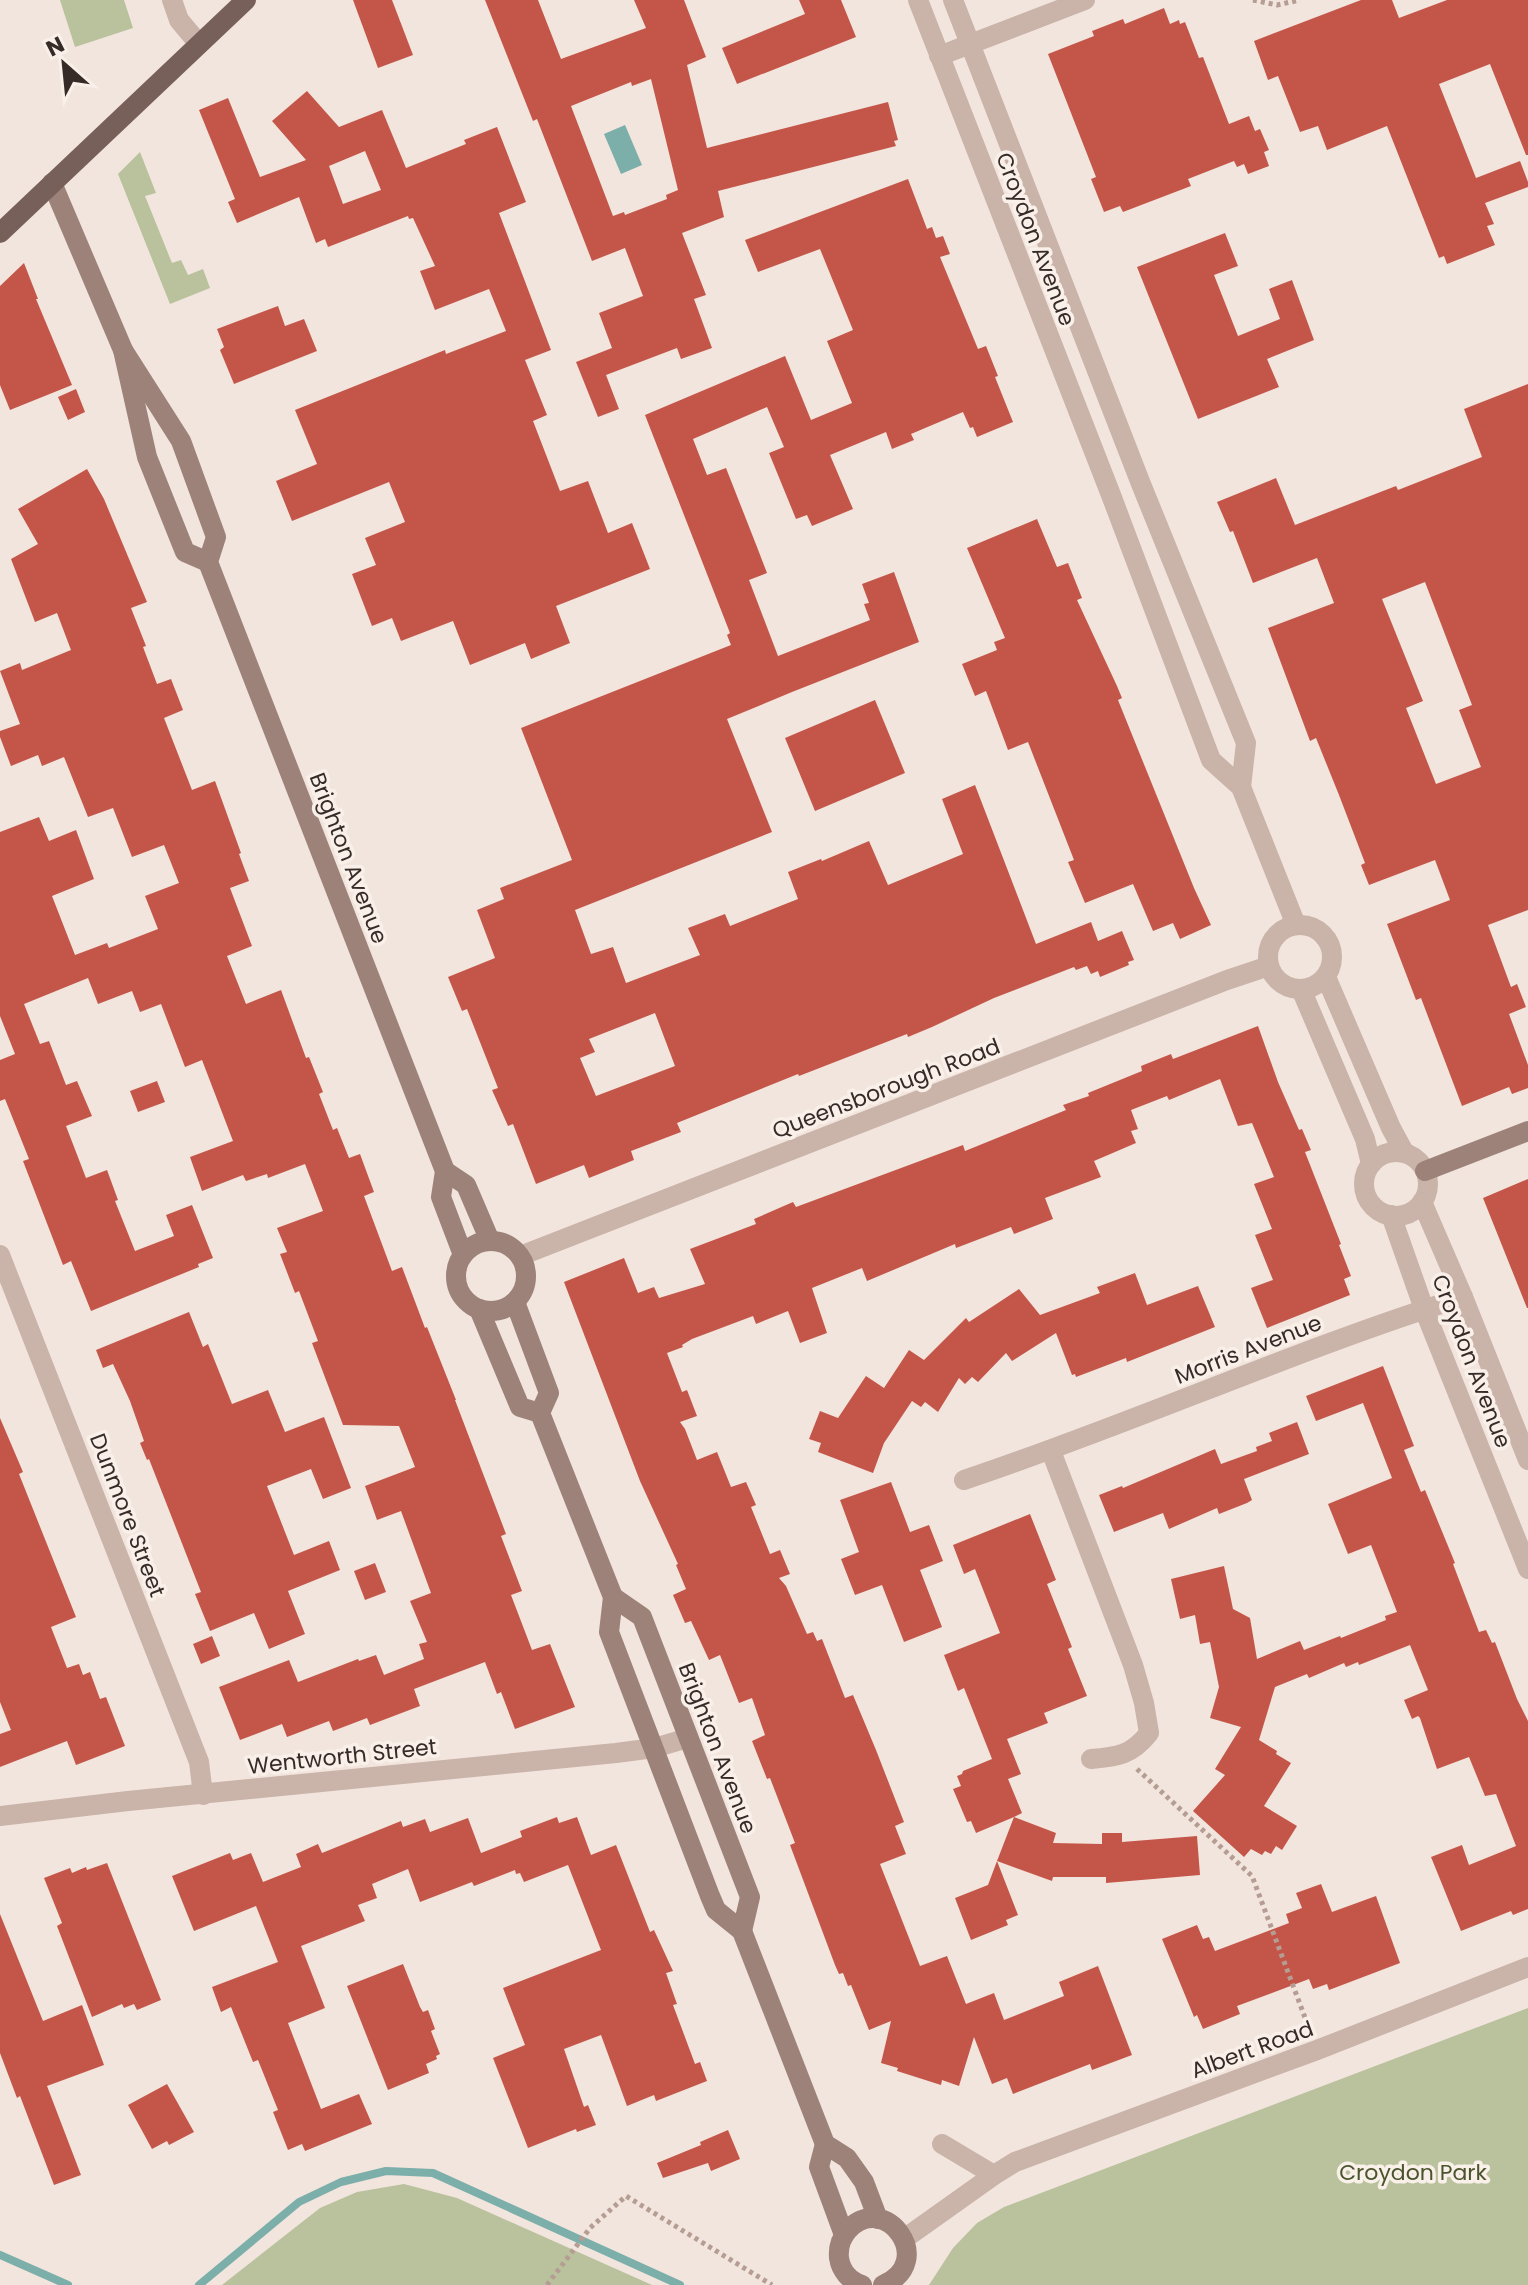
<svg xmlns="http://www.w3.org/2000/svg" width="1528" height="2285" viewBox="0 0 1528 2285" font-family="Poppins,sans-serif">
  <rect width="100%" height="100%" fill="#f2e5dd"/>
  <g fill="#b9c19d">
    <polygon points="60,0 124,0 133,28 75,47"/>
    <polygon points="140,152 156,193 145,196 172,263 181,260 188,275 203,269 210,288 170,304 118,174"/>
    <polygon points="1528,2008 1528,2285 929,2285 953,2248 977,2223 1004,2207"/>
    <polygon points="404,2184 457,2198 652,2285 222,2285 320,2208 357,2192"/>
  </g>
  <polygon fill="#7caeaa" points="625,125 642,165 621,174 604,134"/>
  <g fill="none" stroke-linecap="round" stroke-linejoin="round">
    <g stroke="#7caeaa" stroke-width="8">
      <polyline points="0,2255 68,2285"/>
      <polyline points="199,2285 299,2202 341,2182 386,2171 433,2173 680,2285"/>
    </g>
  </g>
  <g fill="#c45649" fill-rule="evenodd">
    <polygon points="353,0 392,0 413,55 378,68"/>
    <path d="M485,0h53l23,59 85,-31 -12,-28h50l22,57 -19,8 20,83 181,-46 10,38 -4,1 2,5 -178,45 6,26 -42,16 24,62 -12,4 18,49 -31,11 -4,-11 -71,27 13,34 -21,8 -22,-55 36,-14 -13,-35 44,-17 -18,-48 -33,13 -55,-142 -4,2zM651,79l27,111 -12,5 1,4 -42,16 -1,-3 -11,4 -42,-110 60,-24 1,4z"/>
    <polygon points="799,0 841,0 856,37 737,84 722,48 805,14"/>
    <polygon points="1361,0 1392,0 1399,18 1447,0 1528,0 1528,155 1526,155 1490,64 1439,84 1476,178 1520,161 1528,182 1528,187 1485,203 1494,224 1487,226 1495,245 1447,264 1444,256 1439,258 1387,126 1327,150 1318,126 1300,132 1278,76 1268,80 1254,41"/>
    <polygon points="1164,8 1170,24 1179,20 1180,24 1185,22 1199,58 1203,57 1229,124 1249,116 1255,131 1260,129 1269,150 1264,152 1269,166 1248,174 1244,164 1237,167 1234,161 1188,179 1191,186 1123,212 1120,206 1104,212 1091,179 1096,177 1048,54 1094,36 1092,31 1123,19 1125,24"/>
    <path d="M307,91l32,36 43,-17 24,58 60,-24 -2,-4 33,-13 29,75 -27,11 52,137 -26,10 22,55 -14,6 27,70 28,-10 20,52 24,-10 18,46 -94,37 14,37 -39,16 -6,-16 -55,22 -17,-44 -52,20 -9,-23 -20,8 -20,-52 24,-9 -11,-27 40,-16 -16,-40 -97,39 -16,-40 41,-17 -22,-54 150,-60 1,4 60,-23 -17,-42 -54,21 -15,-39 15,-5 -22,-48 -4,1 -1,-3 -80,31 -3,-8 -9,4 -17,-46 -62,26 -9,-21 7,-3 -36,-89 29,-12 32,79 46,-17 -34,-39zM365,151l16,39 -38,14 -14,-38z"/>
    <path d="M908,179l19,50 5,-2 4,11 7,-2 7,18 -10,3 38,92 8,-3 12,30 -3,1 18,45 -36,15 -4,-10 -3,1 -7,-16 -52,22 3,6 -22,9 -6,-17 -56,23 23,54 -41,17 -5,-11 -11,4 -27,-66 15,-6 -17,-40 -74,32 14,36 19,-7 31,79 10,26 -18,7 29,76 92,-36 -6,-16 5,-1 -7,-19 32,-12 25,70 -127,50 -65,27 45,113 -197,78 16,44 22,-7 13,36 74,-28 -12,-27 37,-14 5,12 68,-27 -10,-27 33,-13 1,2 47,-20 19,44 75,-31 -21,-55 33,-14 61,159 55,-22 7,19 24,-10 12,29 -6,2 1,3 -29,12 -2,-6 -7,3 -4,-8 -11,4 -2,-3 -80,31 -62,29 -24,10 -1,-3 -108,42 -1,-2 -121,49 4,9 -50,19 3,9 -45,18 -5,-13 -48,19 -23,-60 -5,2 -16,-36 6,-2 -31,-79 -5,2 -14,-34 47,-19 -18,-48 27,-11 -4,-11 72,-28 -51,-132 210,-83 -4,-10 3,-2 -85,-218 140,-59 26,64 41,-17 -25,-62 26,-11 -33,-81 -62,23 -13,-32zM655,1013l20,53 -79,30 -16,-38 15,-6 -6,-13z"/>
    <polygon points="1225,233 1238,266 1214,275 1238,336 1280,319 1269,289 1292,280 1314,340 1267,359 1279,387 1198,419 1137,267"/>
    <polygon points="24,263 38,299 36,299 72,385 10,410 0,385 0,286"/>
    <polygon points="278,306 285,326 304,319 317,351 234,384 220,350 224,347 217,329"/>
    <path d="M1528,384v526l-40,15 23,62 6,-3 9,23 -17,7 19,51v23l-16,6 -3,-7 -47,19 -41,-108 -5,2 -29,-76 63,-24 -15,-40 -66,25 -8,-20 4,-2 -26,-68 -23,-57 -6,3 -42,-113 66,-25 -17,-45 -64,25 -20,-52 -3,1 -13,-30 59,-24 19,47 101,-39 2,4 84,-33 -18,-48zM1425,582l47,123 -13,5 22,57 -45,17 -30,-76 17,-7 -41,-102z"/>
    <polygon points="76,389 85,412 68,420 58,397"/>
    <polygon points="87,469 104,499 147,602 131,608 146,646 143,647 157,684 171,679 183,710 164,718 192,790 215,781 241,853 239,854 249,881 230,888 252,946 227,956 246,1004 281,990 306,1058 309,1057 323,1092 319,1094 333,1130 337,1128 349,1158 360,1154 374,1192 364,1196 392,1271 402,1267 425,1328 427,1327 456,1400 455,1400 506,1534 501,1536 522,1591 511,1595 532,1650 550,1644 575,1707 515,1729 501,1692 497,1694 485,1662 414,1689 420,1706 370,1725 367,1718 333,1731 329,1721 287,1737 282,1724 240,1740 219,1687 289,1660 298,1682 358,1659 359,1661 376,1655 384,1675 424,1659 419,1644 427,1642 410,1601 431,1593 401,1511 377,1520 365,1486 415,1467 399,1426 343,1425 312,1343 318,1341 299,1291 295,1293 280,1254 287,1252 277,1228 323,1211 305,1164 268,1178 267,1174 246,1181 243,1175 202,1191 190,1157 233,1141 202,1060 185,1067 161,1004 140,1012 132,991 98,1004 88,978 24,1004 40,1044 49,1041 66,1085 77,1081 92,1116 66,1126 86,1178 107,1170 118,1200 115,1201 135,1251 174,1236 166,1215 192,1205 213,1258 198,1264 199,1267 91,1311 71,1261 63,1265 23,1161 29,1159 5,1099 0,1101 0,1060 15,1054 0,1016 0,832 39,817 49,841 76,830 94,879 52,896 75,955 107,943 109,948 158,929 145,896 179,883 164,845 132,857 113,808 88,817 64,757 42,766 38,755 11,766 0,737 0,731 20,724 0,671 20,663 22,670 71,650 57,613 35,622 11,559 38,544 18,509"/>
    <polygon points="1037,519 1057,567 1068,563 1082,598 1077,600 1117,686 1122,698 1118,700 1194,888 1211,925 1180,939 1173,923 1153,931 1133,884 1085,903 1068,862 1074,860 1028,742 1008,750 986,691 975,696 962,664 997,650 994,642 1005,638 967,548"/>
    <polygon points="875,700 905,773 815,811 785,738"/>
    <polygon points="1258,1026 1278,1082 1299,1130 1302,1129 1311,1150 1305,1152 1341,1244 1339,1245 1351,1276 1344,1279 1350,1295 1267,1328 1251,1288 1273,1280 1255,1235 1272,1229 1254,1184 1274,1177 1252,1123 1238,1126 1220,1079 1169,1100 1167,1096 1131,1110 1138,1129 1131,1131 1136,1143 1094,1161 1101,1177 1045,1198 1053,1219 1014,1234 1011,1227 956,1248 955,1244 867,1281 862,1268 812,1288 827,1333 800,1343 788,1311 756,1324 753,1316 692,1339 682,1345 683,1347 667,1353 682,1392 687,1390 697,1416 680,1422 685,1429 697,1460 717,1452 731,1487 746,1482 756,1505 751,1507 770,1554 780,1550 790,1574 779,1578 786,1586 807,1634 813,1632 817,1641 822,1639 845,1698 853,1695 876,1750 904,1822 895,1826 906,1854 880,1864 920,1966 947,1956 966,2004 994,1993 1004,2020 1064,1996 1059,1982 1098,1966 1132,2055 1092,2070 1090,2064 1013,2094 1007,2078 992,2084 974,2037 959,2086 942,2080 941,2085 897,2071 898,2068 881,2063 891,2021 869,2030 851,1985 848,1986 843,1973 839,1974 835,1965 790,1845 795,1843 770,1778 767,1779 752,1741 765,1735 752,1698 739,1703 720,1655 709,1660 691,1621 685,1623 673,1595 686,1589 676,1565 678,1564 640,1481 564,1282 624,1258 638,1293 654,1287 659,1298 705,1284 690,1249 756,1224 754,1219 793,1202 796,1207 963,1145 965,1151 1066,1110 1063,1105 1089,1096 1088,1093 1142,1071 1141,1066 1171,1054 1173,1059"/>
    <polygon points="157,1081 165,1102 138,1112 130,1091"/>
    <polygon points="1528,1179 1528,1308 1527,1308 1483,1198"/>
    <polygon points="1135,1273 1147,1305 1198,1286 1215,1327 1127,1362 1126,1358 1076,1377 1075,1374 1072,1375 1056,1333 1012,1361 1006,1353 978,1382 972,1377 965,1384 959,1378 938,1412 925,1402 921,1407 912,1401 884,1443 873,1473 818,1452 821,1443 809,1439 820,1411 838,1418 866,1376 884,1388 909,1350 924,1360 966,1318 969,1322 1019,1289 1040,1315 1100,1293 1097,1287"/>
    <polygon points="189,1312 203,1347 208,1344 232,1404 268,1390 285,1432 324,1417 351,1488 323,1499 311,1469 267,1486 294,1555 329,1541 340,1570 288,1591 305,1634 269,1649 254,1613 210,1631 195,1594 201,1592 149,1459 147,1460 140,1443 144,1441 130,1401 113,1364 103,1368 96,1350"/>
    <polygon points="1383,1366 1414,1446 1404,1450 1421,1492 1425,1490 1455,1563 1453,1564 1479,1632 1486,1630 1492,1643 1495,1642 1517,1699 1528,1721 1528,1909 1513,1915 1511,1911 1461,1931 1431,1857 1462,1845 1469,1865 1516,1846 1496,1794 1485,1796 1469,1757 1437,1769 1420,1718 1418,1716 1412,1719 1404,1700 1428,1690 1410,1645 1359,1665 1358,1662 1346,1667 1344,1663 1309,1678 1307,1674 1275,1687 1259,1740 1277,1751 1276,1754 1291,1763 1264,1806 1297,1826 1282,1850 1276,1846 1271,1854 1265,1851 1262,1855 1251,1849 1244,1857 1193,1811 1225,1775 1215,1769 1241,1727 1210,1718 1219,1687 1210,1642 1200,1644 1195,1615 1180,1619 1171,1579 1224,1566 1233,1609 1250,1618 1257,1659 1300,1641 1304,1650 1340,1636 1341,1638 1386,1620 1385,1616 1397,1612 1371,1545 1348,1554 1328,1504 1392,1478 1363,1403 1316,1421 1306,1396"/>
    <polygon points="0,1418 23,1472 19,1474 76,1617 51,1627 67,1668 79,1664 83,1675 90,1672 100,1699 106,1697 125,1746 76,1765 67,1741 0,1767 0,1734 11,1730 0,1702"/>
    <polygon points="1297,1422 1309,1454 1244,1479 1252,1500 1247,1503 1219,1514 1217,1508 1169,1529 1163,1513 1114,1532 1099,1495 1122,1486 1123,1488 1215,1449 1221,1464 1257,1451 1256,1447 1272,1441 1269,1433"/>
    <polygon points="891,1482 910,1532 929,1525 943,1561 920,1570 942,1627 904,1642 882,1585 855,1595 841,1559 859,1552 840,1500"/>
    <polygon points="1030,1514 1056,1580 1047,1584 1072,1647 1068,1649 1087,1696 1044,1713 1048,1723 1007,1739 1021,1774 1008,1779 1022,1813 1014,1817 1056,1833 1053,1843 1102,1844 1102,1833 1122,1833 1122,1842 1197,1836 1200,1875 1106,1883 1106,1877 1053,1877 1052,1881 997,1861 1014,1817 976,1833 971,1821 967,1822 953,1789 961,1786 957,1776 962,1774 963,1771 992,1759 964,1688 958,1691 944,1655 1000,1633 975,1569 964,1574 953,1545"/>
    <polygon points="375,1563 386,1592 365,1600 354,1571"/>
    <polygon points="212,1636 220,1656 201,1664 193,1644"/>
    <polygon points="557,1817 559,1823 577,1817 591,1855 616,1845 650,1932 654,1930 673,1971 666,1973 677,2004 673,2005 695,2064 700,2062 707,2081 656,2101 654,2095 627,2106 601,2035 564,2049 584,2107 588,2105 596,2125 577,2132 576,2129 528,2148 493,2058 525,2045 503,1988 601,1950 568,1865 524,1882 520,1873 516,1874 515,1870 474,1886 472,1882 420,1902 408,1869 372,1884 377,1898 358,1905 365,1921 301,1946 325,2008 288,2023 321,2109 359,2094 372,2124 305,2151 302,2144 288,2150 273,2112 278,2110 258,2060 253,2062 231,2007 221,2012 212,1987 278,1962 256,1906 194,1931 172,1876 230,1853 233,1860 251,1853 263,1882 301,1867 296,1854 318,1844 322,1853 401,1821 403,1827 425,1819 430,1832 468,1818 481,1853 522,1837 520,1831"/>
    <polygon points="997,1861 1018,1915 1006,1920 1008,1925 971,1940 955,1898 988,1885"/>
    <polygon points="107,1863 161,2000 137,2010 134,2004 124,2008 122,2004 92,2017 57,1926 62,1923 44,1878 70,1868 72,1873 86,1867 87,1870"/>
    <polygon points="1321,1884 1332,1912 1376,1896 1400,1963 1329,1990 1327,1984 1313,1989 1309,1979 1237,2006 1240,2014 1203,2029 1197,2015 1194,2017 1162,1939 1197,1925 1203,1939 1209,1937 1215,1951 1289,1923 1286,1914 1302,1908 1296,1893"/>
    <polygon points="0,1914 43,2021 82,2005 104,2065 47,2086 81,2175 54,2185 20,2096 17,2098 0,2053"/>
    <polygon points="403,1964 420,2007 423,2012 428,2010 435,2029 431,2031 440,2054 436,2056 437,2059 426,2064 429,2073 388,2090 347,1986"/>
    <polygon points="167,2084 194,2132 169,2145 167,2141 152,2149 128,2105"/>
    <polygon points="728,2130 740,2159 711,2171 708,2163 663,2178 657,2163 701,2145 700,2142"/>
  </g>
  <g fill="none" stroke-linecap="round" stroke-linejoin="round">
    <g stroke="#b59d93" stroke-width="5" stroke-dasharray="4 4" stroke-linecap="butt">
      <polyline points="1253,0 1277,5 1300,0"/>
      <polyline points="1137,1769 1252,1876 1310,2031"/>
      <polyline points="547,2285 590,2228 626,2196 772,2285"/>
    </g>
    <g stroke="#cab3a9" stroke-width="20">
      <polyline points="172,0 179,20 199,44"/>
      <polyline points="918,0 1111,495 1211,760 1241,787 1296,925"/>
      <polyline points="953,0 1141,484 1246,743 1241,787"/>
      <polyline points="939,56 1085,0"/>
      <circle cx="1300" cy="957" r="32"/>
      <polyline points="1326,977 1391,1128 1404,1152"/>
      <polyline points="1301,989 1365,1139 1371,1164"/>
      <circle cx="1396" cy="1184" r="32"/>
      <polyline points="1422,1202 1463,1297 1528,1460"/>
      <polyline points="1391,1215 1424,1309 1528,1569"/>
      <polyline points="0,1255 199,1762 203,1795"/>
      <polyline points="520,1256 1227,980 1269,966"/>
      <path d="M1051,1451l82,214 11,38 5,30c-17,22 -32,24 -58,26"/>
      <path d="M964,1480c168,-56 330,-130 499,-183"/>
      <polyline points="0,1816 128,1801 616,1753 654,1748 688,1738"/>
      <polyline points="942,2144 994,2175"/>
      <polyline points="904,2239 994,2175 1015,2162 1317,2050 1528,1967"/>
    </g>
    <g stroke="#9d827a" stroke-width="20">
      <polyline points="52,183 123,350 147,457 185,552 208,562"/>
      <polyline points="123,350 181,441 216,537 208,562 445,1171 441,1197 463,1255"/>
      <polyline points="445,1171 466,1185 490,1241"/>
      <polyline points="1425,1171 1528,1131"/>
      <circle cx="491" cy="1276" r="35"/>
      <polyline points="515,1302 549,1393 540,1413 613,1597 609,1632 710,1896 716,1910 742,1931 825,2144 847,2158 864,2182 878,2219"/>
      <polyline points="479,1309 520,1407 540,1413"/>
      <polyline points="613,1597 642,1617 750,1897 742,1931"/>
      <polyline points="825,2144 819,2167 844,2235"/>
      <path d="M862,2285c-12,-4 -21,-14 -23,-27 -1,-10 2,-20 9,-28 37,-40 90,32 35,55"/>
    </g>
    <polyline stroke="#78605a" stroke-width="20" points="0,233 246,0"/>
  </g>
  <g text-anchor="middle" stroke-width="7" stroke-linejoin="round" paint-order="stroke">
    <g font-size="22" fill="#372b28" stroke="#f9f0e9">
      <text transform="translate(1036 239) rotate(69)" y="8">Croydon Avenue</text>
      <text transform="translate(349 858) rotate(69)" y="8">Brighton Avenue</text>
      <text transform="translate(886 1088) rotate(-21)" y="8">Queensborough Road</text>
      <text transform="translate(1248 1349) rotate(-21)" y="8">Morris Avenue</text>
      <text transform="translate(1472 1361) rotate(69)" y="8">Croydon Avenue</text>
      <text transform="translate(128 1515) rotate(69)" y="8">Dunmore Street</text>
      <text transform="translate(718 1748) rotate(69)" y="8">Brighton Avenue</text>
      <text transform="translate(342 1756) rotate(-6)" y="8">Wentworth Street</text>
      <text transform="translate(1252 2049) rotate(-20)" y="8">Albert Road</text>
    </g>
    <g font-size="22" fill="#4b552d" stroke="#f9f0e9">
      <text x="1413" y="2180">Croydon Park</text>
    </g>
  </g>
  <g transform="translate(64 64) rotate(333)" stroke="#f9f0e9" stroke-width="6" paint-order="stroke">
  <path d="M0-6L14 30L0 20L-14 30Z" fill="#372b28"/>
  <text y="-12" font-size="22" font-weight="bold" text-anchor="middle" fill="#372b28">N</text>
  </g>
</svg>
